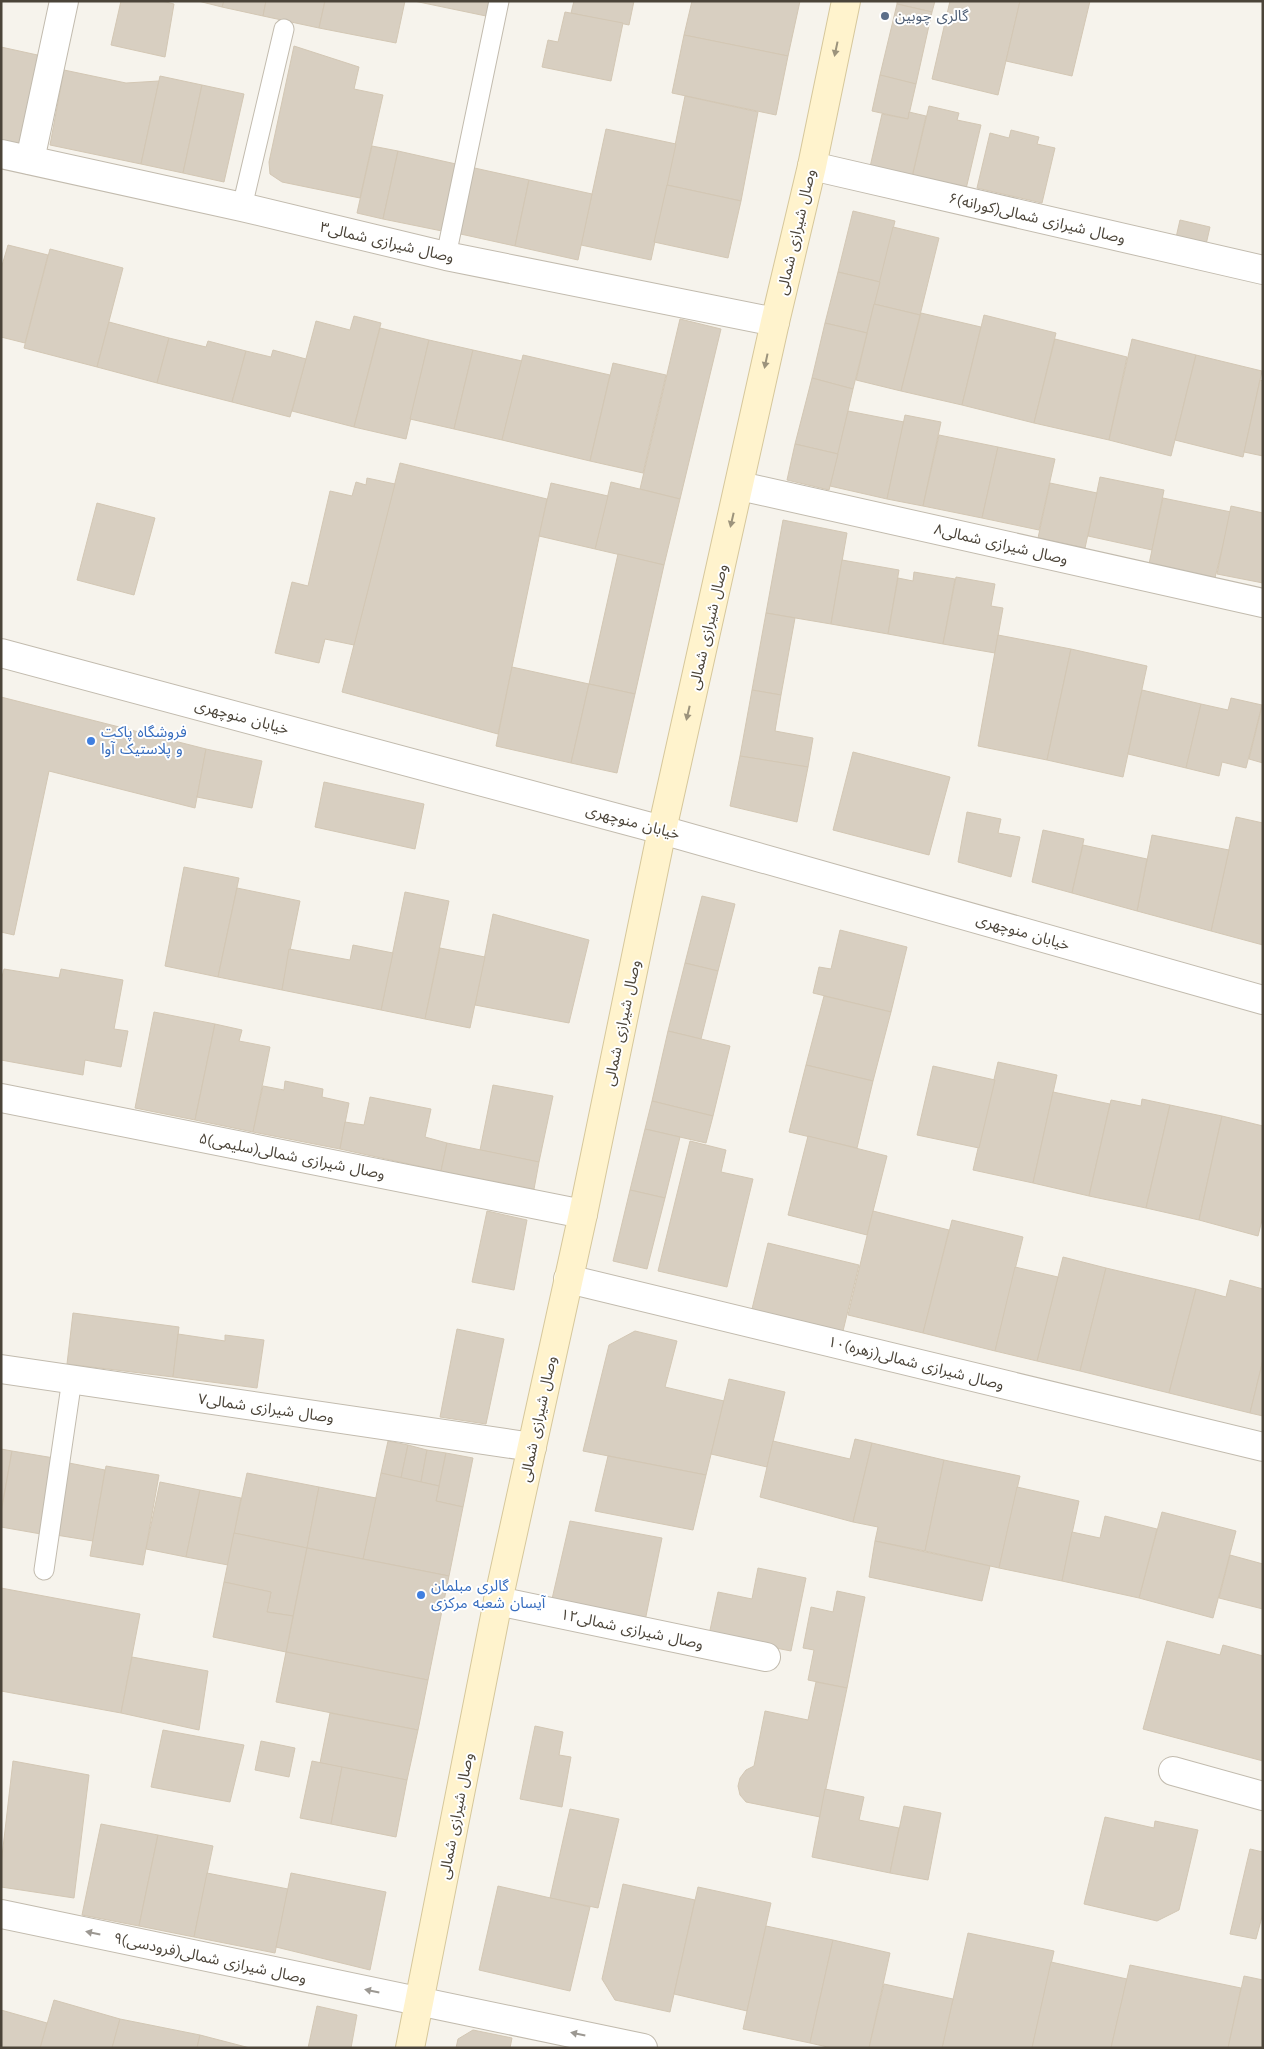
<svg xmlns="http://www.w3.org/2000/svg" width="1264" height="2049" viewBox="0 0 1264 2049" font-family="'Work Sans','Noto Sans Arabic',sans-serif">
  <rect width="100%" height="100%" fill="#f6f3ec"/>
  <g fill="#d8cfc1" stroke="#d3c7b4">
    <polygon points="121,1 162,1 174,4 165,57 111,45"/>
    <polygon points="198,1 224,1 222,7"/>
    <polygon points="224,1 266,1 263,16 222,7"/>
    <polygon points="266,1 325,1 319,28 263,16"/>
    <polygon points="325,1 405,1 396,43 319,28"/>
    <polygon points="414,1 489,1 486,16"/>
    <polygon points="574,1 634,1 629,25 571,13"/>
    <polygon points="692,1 800,1 788,56 684,35"/>
    <polygon points="897,1 935,1 932,12 897,4"/>
    <polygon points="950,1 1020,1 998,95 932,79"/>
    <polygon points="1020,1 1090,1 1072,76 1006,61"/>
    <polygon points="897,4 932,12 916,84 880,75"/>
    <polygon points="565,12 623,23 611,81 542,67 548,40 558,42"/>
    <polygon points="684,35 788,56 776,115 672,93"/>
    <polygon points="294,46 359,67 354,89 383,95 360,198 282,182 270,174 269,162"/>
    <polygon points="1,47 42,56 21,144 1,140"/>
    <polygon points="64,70 126,83 159,81 141,164 50,145"/>
    <polygon points="880,75 916,84 908,119 872,111"/>
    <polygon points="160,76 202,85 183,173 141,164"/>
    <polygon points="202,85 244,94 224,182 183,173"/>
    <polygon points="685,96 758,112 741,201 667,185"/>
    <polygon points="929,106 959,113 957,120 981,125 966,189 912,177"/>
    <polygon points="909,112 926,116 912,177 870,167 882,114 908,119"/>
    <polygon points="606,129 676,144 651,260 581,245"/>
    <polygon points="1011,130 1039,137 1037,144 1055,148 1042,203 977,188 990,133 1009,138"/>
    <polygon points="372,146 398,151 383,219 357,213"/>
    <polygon points="398,151 456,164 442,231 383,219"/>
    <polygon points="470,167 529,180 515,246 456,233"/>
    <polygon points="529,180 592,194 578,260 515,246"/>
    <polygon points="667,185 741,201 728,258 654,242"/>
    <polygon points="853,211 895,221 880,282 838,272"/>
    <polygon points="1180,220 1210,227 1205,249 1175,242"/>
    <polygon points="893,227 939,238 920,315 874,304"/>
    <polygon points="8,245 48,255 25,343 1,337 1,269"/>
    <polygon points="50,249 123,268 97,367 24,348"/>
    <polygon points="838,272 880,282 867,333 825,323"/>
    <polygon points="874,304 920,315 901,391 856,380"/>
    <polygon points="921,313 981,327 962,405 901,391"/>
    <polygon points="984,315 1056,333 1034,423 962,405"/>
    <polygon points="354,316 381,323 354,427 292,411 316,321 350,330"/>
    <polygon points="680,319 721,329 680,499 640,489"/>
    <polygon points="109,322 169,338 157,383 97,367"/>
    <polygon points="825,323 867,333 853,389 812,378"/>
    <polygon points="380,328 429,340 406,439 354,427"/>
    <polygon points="169,338 206,347 208,341 246,351 232,402 157,383"/>
    <polygon points="1055,339 1127,357 1109,440 1034,423"/>
    <polygon points="1132,339 1196,355 1171,456 1109,440"/>
    <polygon points="429,340 473,350 454,429 410,419"/>
    <polygon points="273,350 306,359 290,417 232,402 246,351 271,357"/>
    <polygon points="473,350 522,361 502,440 454,429"/>
    <polygon points="523,355 610,375 590,461 502,440"/>
    <polygon points="1196,355 1262,371 1243,457 1175,440"/>
    <polygon points="613,363 666,375 643,473 590,461"/>
    <polygon points="812,378 853,389 838,454 795,444"/>
    <polygon points="1260,380 1263,381 1263,456 1244,452"/>
    <polygon points="848,411 904,422 887,499 830,486"/>
    <polygon points="905,415 941,422 923,506 887,499"/>
    <polygon points="939,435 998,447 982,518 923,506"/>
    <polygon points="795,444 838,454 829,490 787,480"/>
    <polygon points="998,447 1055,459 1039,530 982,518"/>
    <polygon points="400,463 547,499 498,734 342,692"/>
    <polygon points="1100,477 1164,490 1152,550 1088,536"/>
    <polygon points="367,478 395,484 354,645 325,639 319,663 275,653 292,582 308,586 330,491 352,496 356,482 366,485"/>
    <polygon points="611,482 680,499 664,565 595,549"/>
    <polygon points="551,483 608,496 595,549 539,536"/>
    <polygon points="1050,483 1097,493 1085,548 1038,538"/>
    <polygon points="1163,498 1231,512 1215,578 1149,564"/>
    <polygon points="97,503 155,518 134,595 77,580"/>
    <polygon points="1231,506 1263,513 1263,583 1217,574"/>
    <polygon points="783,520 847,533 831,624 766,613"/>
    <polygon points="618,554 664,565 635,694 589,684"/>
    <polygon points="842,560 899,570 888,634 831,624"/>
    <polygon points="914,572 955,579 943,644 888,634 898,578 913,581"/>
    <polygon points="956,577 995,584 991,606 1003,608 995,653 943,644"/>
    <polygon points="766,613 795,618 781,695 752,690"/>
    <polygon points="998,635 1071,649 1047,760 978,746"/>
    <polygon points="1071,649 1147,666 1123,777 1047,760"/>
    <polygon points="512,667 589,684 571,763 496,746"/>
    <polygon points="589,684 635,694 617,773 571,763"/>
    <polygon points="752,690 781,695 775,731 813,738 808,767 740,756"/>
    <polygon points="1142,690 1201,704 1186,768 1128,754"/>
    <polygon points="1,697 206,749 195,808 49,771 14,935 1,932"/>
    <polygon points="1231,698 1262,705 1246,768 1222,762 1219,776 1186,768 1201,704 1228,710"/>
    <polygon points="1263,702 1263,763 1249,759"/>
    <polygon points="206,749 262,761 252,808 197,797"/>
    <polygon points="853,752 950,777 929,855 833,830"/>
    <polygon points="740,756 808,767 797,822 730,806"/>
    <polygon points="324,782 424,804 415,849 315,827"/>
    <polygon points="967,812 1001,819 998,833 1020,837 1011,877 958,862"/>
    <polygon points="1236,817 1263,823 1263,945 1211,931"/>
    <polygon points="1043,830 1084,839 1072,893 1032,882"/>
    <polygon points="1152,835 1229,850 1211,931 1137,911"/>
    <polygon points="1083,845 1147,859 1137,911 1072,893"/>
    <polygon points="184,867 239,878 218,977 165,966"/>
    <polygon points="237,888 300,901 282,990 218,977"/>
    <polygon points="405,892 449,901 425,1019 381,1010"/>
    <polygon points="702,896 735,904 718,971 685,963"/>
    <polygon points="493,914 589,940 569,1023 475,1005"/>
    <polygon points="840,930 907,947 891,1012 813,993 819,967 831,969"/>
    <polygon points="353,945 393,953 381,1010 282,990 289,949 350,960"/>
    <polygon points="440,948 485,957 470,1028 425,1019"/>
    <polygon points="685,963 718,971 701,1039 668,1031"/>
    <polygon points="4,969 59,978 61,969 123,980 114,1029 128,1031 121,1067 85,1060 83,1075 1,1060 1,981"/>
    <polygon points="824,996 891,1012 873,1081 806,1065"/>
    <polygon points="154,1012 215,1024 195,1120 135,1108"/>
    <polygon points="215,1024 242,1030 239,1041 270,1047 253,1132 195,1120"/>
    <polygon points="668,1031 730,1046 713,1116 652,1101"/>
    <polygon points="998,1062 1057,1075 1033,1183 973,1170"/>
    <polygon points="806,1065 873,1081 857,1148 789,1132"/>
    <polygon points="933,1066 995,1080 979,1148 917,1135"/>
    <polygon points="285,1081 323,1089 322,1097 349,1103 340,1149 253,1132 263,1086 284,1090"/>
    <polygon points="493,1085 553,1096 539,1162 480,1150"/>
    <polygon points="1053,1092 1110,1104 1089,1196 1033,1183"/>
    <polygon points="370,1097 431,1109 425,1137 447,1143 441,1171 340,1149 345,1122 364,1125"/>
    <polygon points="1142,1099 1170,1105 1146,1208 1089,1196 1111,1100 1141,1106"/>
    <polygon points="652,1101 713,1116 706,1143 645,1129"/>
    <polygon points="1170,1105 1222,1116 1199,1220 1146,1208"/>
    <polygon points="1222,1116 1263,1126 1263,1216 1258,1236 1199,1220"/>
    <polygon points="645,1129 680,1137 665,1198 630,1190"/>
    <polygon points="808,1136 887,1156 867,1235 788,1215"/>
    <polygon points="690,1141 726,1150 721,1172 753,1179 727,1287 658,1271"/>
    <polygon points="447,1143 539,1162 534,1189 441,1171"/>
    <polygon points="630,1190 665,1198 647,1269 613,1261"/>
    <polygon points="487,1211 527,1220 514,1290 472,1282"/>
    <polygon points="873,1211 949,1230 923,1333 848,1315"/>
    <polygon points="952,1220 1023,1237 995,1351 923,1333"/>
    <polygon points="768,1243 859,1265 843,1331 752,1309"/>
    <polygon points="1063,1257 1106,1268 1080,1371 1037,1361"/>
    <polygon points="1015,1267 1058,1277 1037,1361 995,1351"/>
    <polygon points="1106,1268 1196,1289 1169,1393 1080,1371"/>
    <polygon points="1230,1280 1263,1289 1263,1360 1250,1413 1169,1393 1196,1289 1226,1297"/>
    <polygon points="73,1313 179,1327 173,1377 67,1364"/>
    <polygon points="457,1329 504,1339 486,1424 440,1417"/>
    <polygon points="635,1331 677,1341 665,1387 724,1401 706,1475 583,1451 609,1345"/>
    <polygon points="178,1334 225,1341 225,1335 264,1340 257,1388 173,1377"/>
    <polygon points="1263,1360 1263,1416 1250,1413"/>
    <polygon points="729,1379 785,1392 767,1467 711,1454"/>
    <polygon points="855,1439 872,1443 853,1522 760,1497 773,1441 850,1459"/>
    <polygon points="388,1441 408,1445 401,1478 381,1473"/>
    <polygon points="872,1443 944,1460 925,1551 875,1541 878,1527 853,1522"/>
    <polygon points="408,1445 427,1450 421,1482 401,1478"/>
    <polygon points="1,1449 12,1451 1,1513"/>
    <polygon points="427,1450 446,1453 439,1486 421,1482"/>
    <polygon points="12,1451 54,1458 41,1534 1,1527 1,1513"/>
    <polygon points="446,1453 473,1458 463,1507 436,1501"/>
    <polygon points="608,1456 706,1475 693,1530 595,1511"/>
    <polygon points="944,1460 1020,1476 999,1568 925,1551"/>
    <polygon points="69,1463 105,1470 93,1541 56,1535"/>
    <polygon points="106,1466 159,1475 143,1565 90,1556"/>
    <polygon points="247,1473 319,1487 307,1548 234,1533"/>
    <polygon points="381,1473 439,1486 436,1501 463,1507 449,1576 363,1559"/>
    <polygon points="160,1482 200,1490 186,1557 146,1549"/>
    <polygon points="319,1487 376,1498 363,1559 307,1548"/>
    <polygon points="1017,1487 1079,1501 1062,1581 999,1568"/>
    <polygon points="200,1490 241,1498 228,1565 186,1557"/>
    <polygon points="1162,1512 1236,1531 1213,1618 1139,1598"/>
    <polygon points="1105,1516 1157,1529 1139,1598 1062,1581 1072,1532 1100,1538"/>
    <polygon points="570,1521 662,1538 645,1621 552,1599"/>
    <polygon points="234,1533 307,1548 293,1616 267,1612 271,1592 224,1582"/>
    <polygon points="875,1541 990,1566 982,1601 869,1577"/>
    <polygon points="307,1548 449,1576 428,1680 286,1652"/>
    <polygon points="1230,1555 1263,1564 1263,1609 1219,1598"/>
    <polygon points="758,1568 806,1578 791,1651 709,1635 718,1592 752,1599"/>
    <polygon points="224,1582 271,1592 267,1612 293,1616 286,1652 213,1637"/>
    <polygon points="1,1588 140,1614 121,1713 1,1691"/>
    <polygon points="837,1591 865,1597 847,1688 808,1680 814,1650 803,1648 811,1607 833,1612"/>
    <polygon points="1167,1641 1220,1655 1223,1645 1263,1656 1263,1761 1143,1729"/>
    <polygon points="286,1652 428,1680 418,1730 276,1702"/>
    <polygon points="132,1657 208,1671 199,1730 121,1713"/>
    <polygon points="816,1682 847,1688 820,1817 746,1802 740,1795 738,1786 740,1778 746,1770 754,1766 765,1711 808,1720"/>
    <polygon points="330,1713 418,1730 407,1780 320,1763"/>
    <polygon points="535,1726 563,1732 559,1755 571,1757 562,1807 520,1799"/>
    <polygon points="163,1730 244,1745 230,1802 151,1787"/>
    <polygon points="261,1741 295,1748 289,1777 255,1770"/>
    <polygon points="13,1761 89,1775 74,1898 1,1887 1,1865"/>
    <polygon points="312,1761 342,1767 331,1824 300,1818"/>
    <polygon points="342,1767 407,1780 396,1837 331,1824"/>
    <polygon points="825,1789 864,1797 859,1820 899,1828 890,1873 812,1857"/>
    <polygon points="904,1806 941,1813 928,1880 890,1873"/>
    <polygon points="570,1809 619,1819 598,1908 550,1898"/>
    <polygon points="1105,1817 1154,1828 1155,1821 1198,1830 1179,1910 1157,1921 1084,1904"/>
    <polygon points="101,1824 158,1835 139,1926 82,1915"/>
    <polygon points="158,1835 213,1846 194,1937 139,1926"/>
    <polygon points="1250,1849 1263,1852 1263,1913 1256,1939 1230,1934"/>
    <polygon points="207,1873 288,1889 275,1953 194,1937"/>
    <polygon points="291,1873 386,1892 370,1970 276,1947"/>
    <polygon points="623,1884 695,1900 670,2012 615,2000 602,1979"/>
    <polygon points="498,1886 590,1907 570,1991 479,1970"/>
    <polygon points="698,1887 771,1903 747,2011 674,1994"/>
    <polygon points="766,1926 833,1940 810,2043 743,2029"/>
    <polygon points="968,1933 1054,1951 1032,2048 942,2048"/>
    <polygon points="833,1940 890,1953 869,2048 832,2048 810,2043"/>
    <polygon points="1051,1962 1127,1979 1111,2048 1032,2048"/>
    <polygon points="1130,1965 1241,1988 1228,2048 1111,2048"/>
    <polygon points="1244,1976 1263,1980 1263,2048 1228,2048"/>
    <polygon points="884,1984 953,1999 942,2048 869,2048"/>
    <polygon points="54,2000 120,2019 112,2048 40,2048"/>
    <polygon points="317,2006 357,2015 351,2048 308,2048"/>
    <polygon points="1,2010 47,2023 40,2048 1,2048"/>
    <polygon points="120,2019 200,2035 197,2048 112,2048"/>
    <polygon points="473,2030 512,2038 510,2048 456,2048 458,2039"/>
    <polygon points="200,2035 250,2048 197,2048"/>
  </g>
  <g fill="none" stroke-linecap="round" stroke-linejoin="round">
    <g stroke="#c2bbae" stroke-width="21">
      <g id="service">
        <polyline points="242,207 284,29"/>
        <polyline points="446,256 499,1"/>
        <polyline points="44,1570 72,1379"/>
      </g>
    </g>
    <g stroke="#c2bbae" stroke-width="30">
      <g id="minor">
        <polyline points="1,154 242,207 446,256 775,322"/>
        <polyline points="30,160 64,1"/>
        <polyline points="812,166 1263,270"/>
        <polyline points="740,486 1263,603"/>
        <polyline points="1,1098 583,1214"/>
        <polyline points="568,1279 1263,1447"/>
        <polyline points="1,1369 532,1447"/>
        <polyline points="498,1601 766,1657"/>
        <polyline points="1173,1771 1263,1796"/>
        <polyline points="1,1914 643,2048"/>
      </g>
    </g>
    <g stroke="#c2bbae" stroke-width="30">
      <polyline id="tertiary" points="1,653 662,830 1263,1000"/>
    </g>
    <g stroke="#d6c79b" stroke-width="30">
      <polyline id="secondary" points="410,2048 498,1601 583,1214 662,830 775,322 812,166 846,1"/>
    </g>
    <use href="#service" stroke="#fff" stroke-width="19"/>
    <use href="#minor" stroke="#fff" stroke-width="28"/>
    <use href="#tertiary" stroke="#fff" stroke-width="28"/>
    <use href="#secondary" stroke="#fff3cd" stroke-width="28"/>
  </g>
  <defs><path id="oneway-solid" d="M-6-.8H1V-3.2L6.5 0L1 3.2V.8H-6Z" transform="scale(1.25)"/></defs>
  <g fill="#9c937c">
    <use href="#oneway-solid" transform="translate(836 49) rotate(102)"/>
    <use href="#oneway-solid" transform="translate(766 361) rotate(102)"/>
    <use href="#oneway-solid" transform="translate(732 520) rotate(103)"/>
    <use href="#oneway-solid" transform="translate(688 713) rotate(103)"/>
  </g>
  <g fill="#9c9892">
    <use href="#oneway-solid" transform="translate(93 1933) rotate(-168)"/>
    <use href="#oneway-solid" transform="translate(372 1991) rotate(-168)"/>
    <use href="#oneway-solid" transform="translate(578 2034) rotate(-168)"/>
  </g>
  <circle fill="#5c6f8a" stroke="#fff" stroke-width="2" cx="885" cy="16" r="5"/>
  <g fill="#3f7fe0" stroke="#fff" stroke-width="2">
    <circle cx="91" cy="741" r="5"/>
    <circle cx="421" cy="1595" r="5"/>
  </g>
  <g text-anchor="middle" stroke-width="4" stroke-linejoin="round" paint-order="stroke">
    <g font-size="15" fill="#4e5e75" stroke="#fff" text-anchor="start">
      <text x="895" y="21">گالری چوبین</text>
    </g>
    <g font-size="15" fill="#4b4439" stroke="#fff">
      <text transform="translate(1037 218) rotate(13)" y="5">۶وصال شیرازی شمالی(کورانه)</text>
      <text transform="translate(796 232) rotate(-77)" y="5">وصال شیرازی شمالی</text>
      <text transform="translate(387 242) rotate(13)" y="5">وصال شیرازی شمالی۳</text>
      <text transform="translate(1001 544) rotate(13)" y="5">وصال شیرازی شمالی۸</text>
      <text transform="translate(708 627) rotate(-77)" y="5">وصال شیرازی شمالی</text>
      <text transform="translate(242 717) rotate(15)" y="5">خیابان منوچهری</text>
      <text transform="translate(633 822) rotate(15)" y="5">خیابان منوچهری</text>
      <text transform="translate(1023 932) rotate(16)" y="5">خیابان منوچهری</text>
      <text transform="translate(622 1023) rotate(-78)" y="5">وصال شیرازی شمالی</text>
      <text transform="translate(292 1156) rotate(11)" y="5">۵وصال شیرازی شمالی(سلیمی)</text>
      <text transform="translate(916 1363) rotate(14)" y="5">۱۰وصال شیرازی شمالی(زهره)</text>
      <text transform="translate(266 1408) rotate(8)" y="5">وصال شیرازی شمالی۷</text>
      <text transform="translate(538 1419) rotate(-78)" y="5">وصال شیرازی شمالی</text>
      <text transform="translate(632 1629) rotate(12)" y="5">۱۲وصال شیرازی شمالی</text>
      <text transform="translate(456 1816) rotate(-79)" y="5">وصال شیرازی شمالی</text>
      <text transform="translate(210 1958) rotate(12)" y="5">۹وصال شیرازی شمالی(فرودسی)</text>
    </g>
    <g font-size="15" fill="#366cbe" stroke="#fff" text-anchor="start">
      <text x="101" y="737">فروشگاه پاکت<tspan x="101" dy="17">و پلاستیک آوا</tspan></text>
      <text x="431" y="1591">گالری مبلمان<tspan x="431" dy="17">آیسان شعبه مرکزی</tspan></text>
    </g>
  </g>
  <rect width="1264" height="2049" fill="none" stroke="#4b4439" stroke-width="5"/>
</svg>
